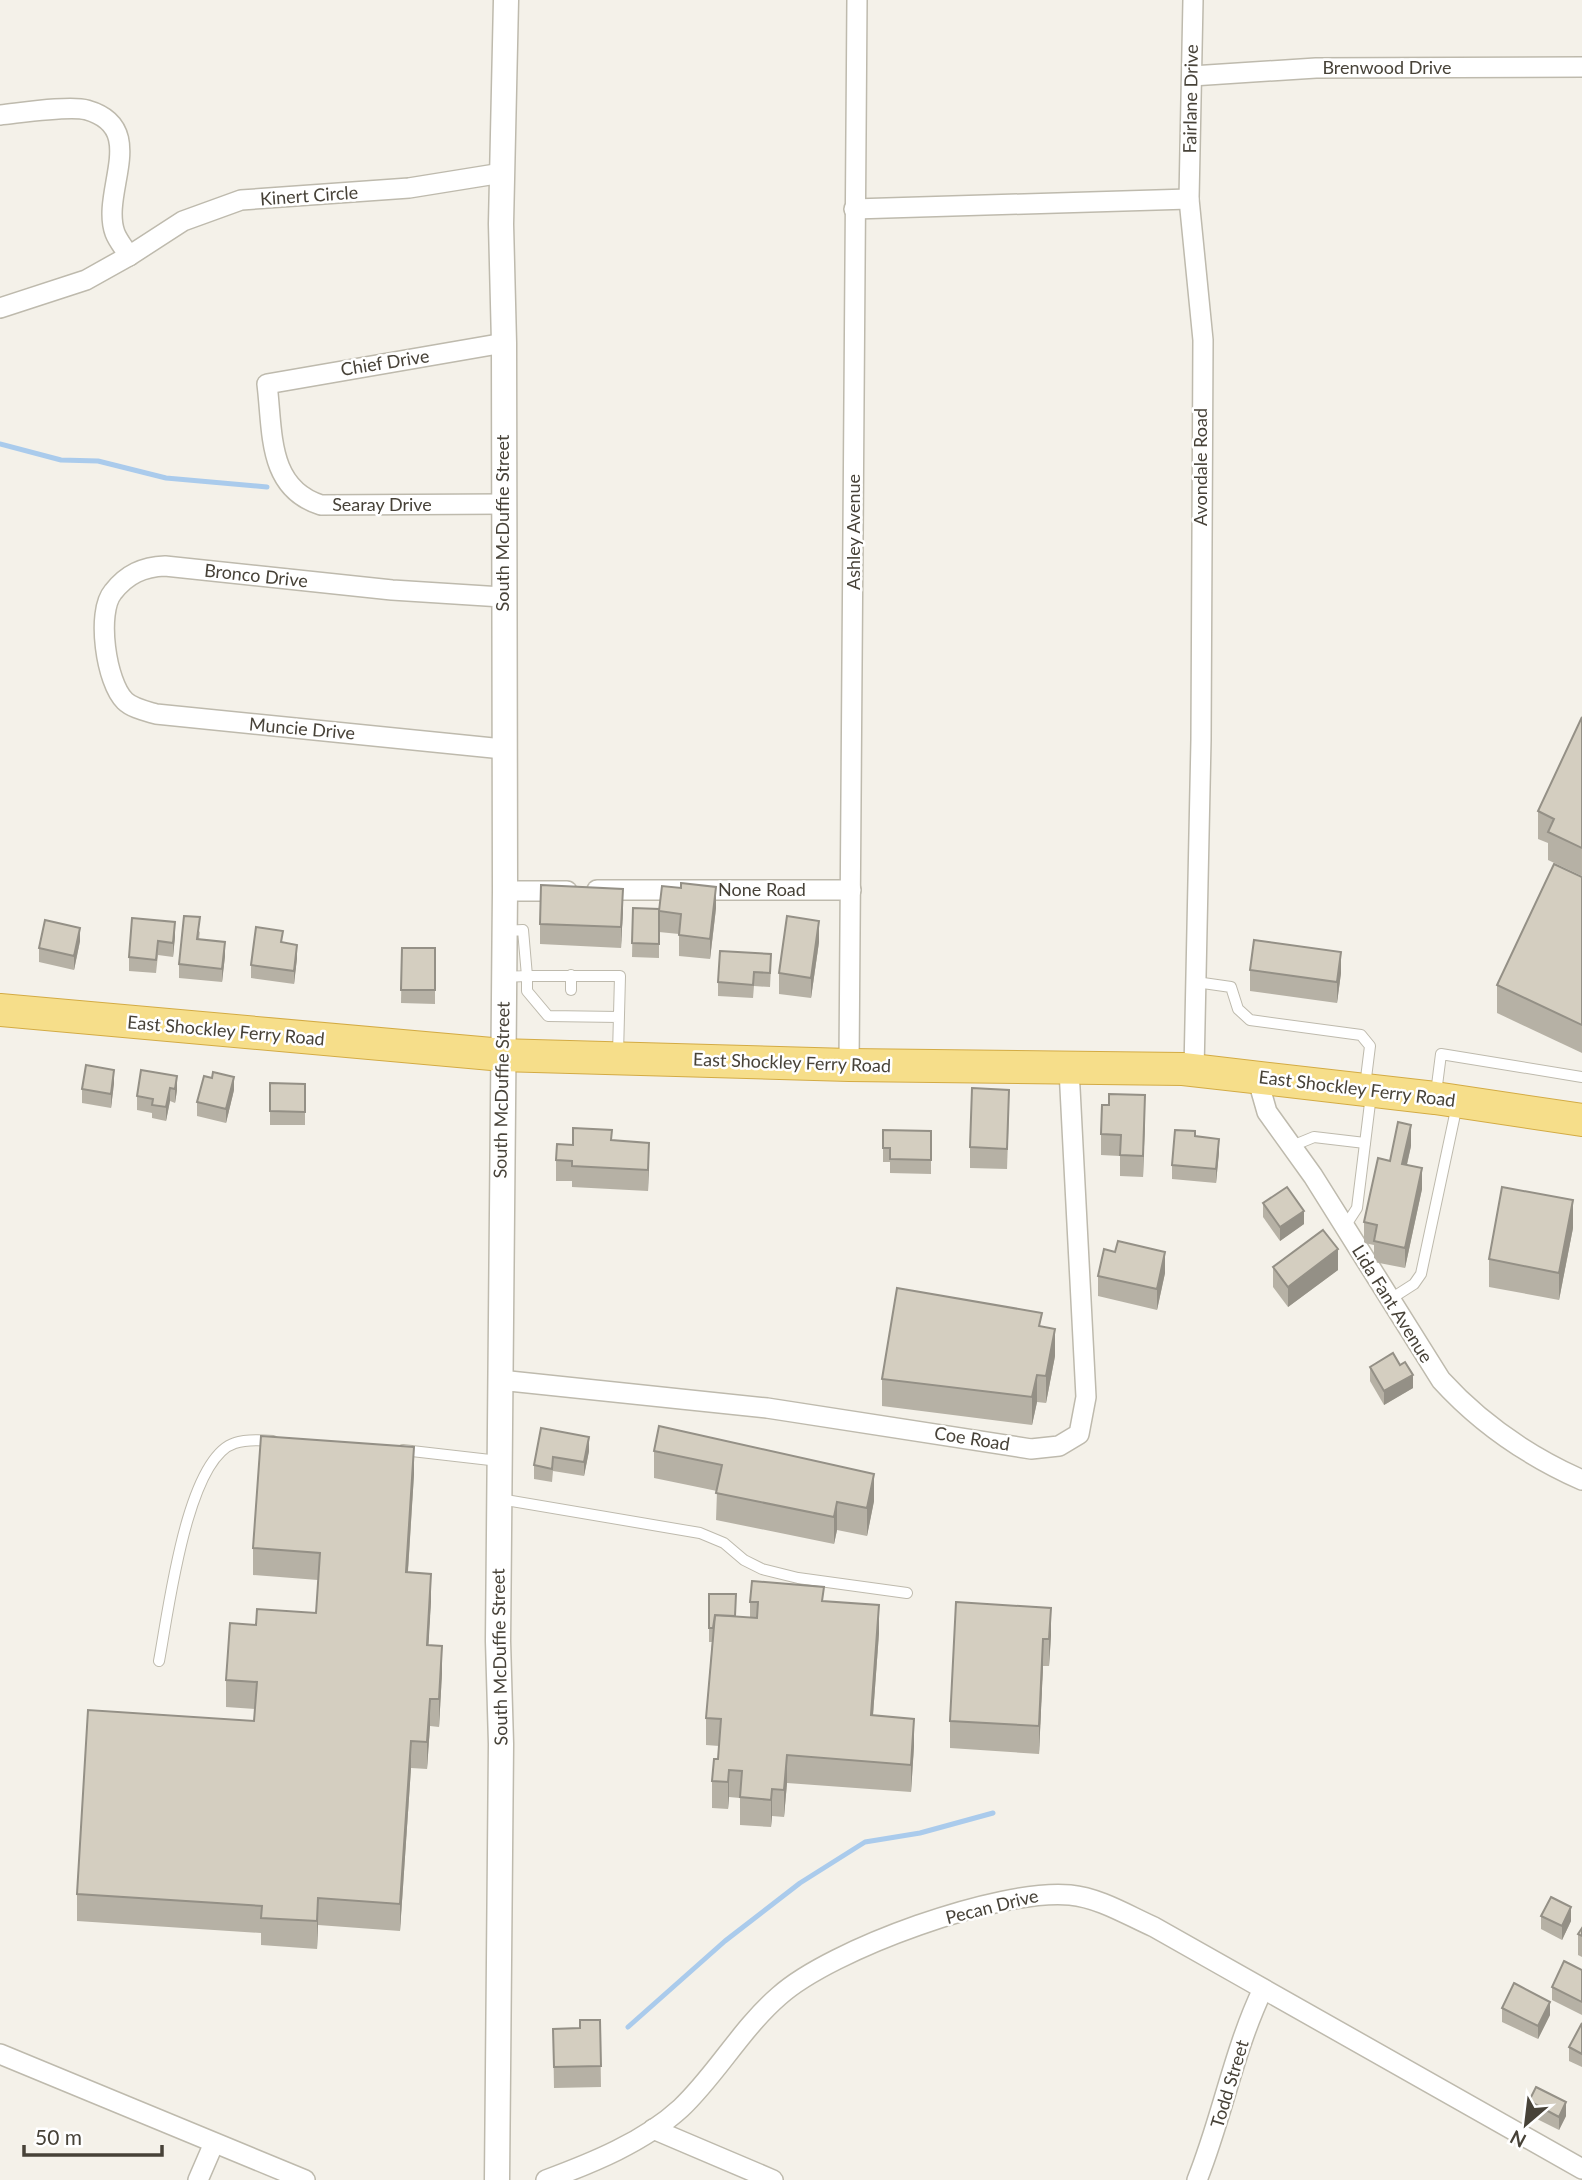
<svg xmlns="http://www.w3.org/2000/svg" width="1582" height="2180" viewBox="0 0 1582 2180" font-family="Lato,sans-serif">
  <rect width="100%" height="100%" fill="#f4f1e9"/>
  <g fill="none" stroke-linecap="round" stroke-linejoin="round">
    <g stroke="#aacbec" stroke-width="5">
      <polyline points="0,444 61,460 98,461 166,478 267,487"/>
      <polyline points="628,2027 725,1941 800,1883 865,1842 920,1833 993,1813"/>
    </g>
    <g stroke="#bebaad" stroke-width="12">
      <g id="service">
        <polyline points="504,977 527,976 523,930 506,931"/>
        <polyline points="1196,982 1231,987 1238,1009 1250,1020 1361,1035 1370,1046 1365,1086"/>
        <polyline points="571,990 571,975"/>
        <polyline points="618,1054 620,976 527,976 527,991 548,1016 619,1017"/>
        <polyline points="1436,1093 1441,1054 1582,1077"/>
        <polyline points="1292,1146 1314,1137 1365,1143"/>
        <polyline points="1344,1228 1357,1208 1371,1095"/>
        <polyline points="1389,1300 1414,1284 1421,1274 1457,1105"/>
        <polyline points="403,1450 499,1461"/>
        <polyline points="500,1499 700,1533 724,1543 744,1560 762,1569 798,1578 907,1593"/>
        <path d="M159,1661c9,-46 27,-203 76,-218 12,-4 26,-3 38,-2"/>
      </g>
    </g>
    <g stroke="#bebaad" stroke-width="22">
      <g id="minor">
        <polyline points="1193,0 1189,199 1203,340 1201,740 1194,1070"/>
        <polyline points="1192,76 1316,68 1582,67"/>
        <path d="M0,115c20,-2 70,-10 87,-5 63,18 13,82 28,123 3,8 10,16 14,23l-43,24 -86,28"/>
        <polyline points="854,209 1189,199"/>
        <polyline points="129,256 183,221 241,200 409,188 502,173"/>
        <path d="M504,504l-183,1c-54,-17 -48,-73 -54,-121l237,-41"/>
        <path d="M502,597l-110,-7 -227,-24c-22,1 -38,8 -52,26 -17,20 -7,91 12,109 7,7 21,10 31,13l347,35"/>
        <polyline points="597,890 851,890"/>
        <polyline points="505,891 567,891"/>
        <polyline points="849,1065 857,0"/>
        <path d="M1257,1077l10,35 46,64 128,204c40,44 87,76 141,100"/>
        <polyline points="500,1380 767,1408 1031,1449 1059,1446 1079,1434 1086,1397 1069,1069"/>
        <polyline points="0,2054 305,2180"/>
        <polyline points="653,2129 773,2180"/>
        <polyline points="198,2180 214,2143"/>
        <path d="M546,2180c46,-17 98,-38 135,-72 35,-33 60,-79 98,-112 52,-47 222,-108 291,-101 30,3 57,20 84,32l428,242"/>
        <path d="M1197,2180c25,-62 37,-131 66,-191"/>
      </g>
    </g>
    <g stroke="#bebaad" stroke-width="27">
      <polyline id="tertiary" points="497,2180 501,1744 498,1641 505,891 504,343 501,224 506,0"/>
    </g>
    <g stroke="#d3ab44" stroke-width="34">
      <polyline id="trunk" points="0,1010 503,1055 849,1065 1183,1069 1435,1098 1582,1120"/>
    </g>
    <use href="#service" stroke="#fff" stroke-width="10"/>
    <use href="#minor" stroke="#fff" stroke-width="19"/>
    <use href="#tertiary" stroke="#fff" stroke-width="24"/>
    <use href="#trunk" stroke="#f6de8a" stroke-width="32"/>
  </g>
  <g fill="#b6b1a5">
    <polygon points="1582,717 1582,876 1548,860 1548,843 1538,839 1538,811"/>
    <polygon points="1582,877 1582,1053 1497,1013 1497,985"/>
    <polygon points="681,888 716,908 710,959 679,956 679,934 659,932 659,911"/>
    <polygon points="633,908 659,909 659,958 632,957"/>
    <polygon points="623,909 621,948 540,944 540,924"/>
    <polygon points="132,918 175,936 173,957 158,955 156,973 129,971 129,957"/>
    <polygon points="200,931 199,939 225,956 222,982 179,978 179,964"/>
    <polygon points="80,941 74,970 39,962 39,948"/>
    <polygon points="819,942 811,998 779,994 779,973"/>
    <polygon points="283,943 297,958 294,984 251,978 251,965"/>
    <polygon points="402,948 435,948 435,1004 401,1003"/>
    <polygon points="771,967 770,987 754,986 753,998 718,996 718,982"/>
    <polygon points="1250,970 1341,973 1337,1003 1250,991"/>
    <polygon points="141,1070 177,1090 175,1103 170,1101 166,1121 152,1118 152,1113 137,1110 137,1096"/>
    <polygon points="114,1083 111,1108 82,1103 82,1089"/>
    <polygon points="270,1083 305,1084 305,1125 270,1125"/>
    <polygon points="234,1090 226,1123 197,1116 197,1102"/>
    <polygon points="1009,1110 1007,1169 970,1168 970,1147"/>
    <polygon points="1145,1116 1143,1177 1120,1176 1120,1156 1101,1155 1101,1134"/>
    <polygon points="883,1130 931,1131 931,1174 890,1173 890,1162 883,1162"/>
    <polygon points="1195,1136 1219,1152 1216,1183 1172,1179 1172,1165"/>
    <polygon points="612,1140 649,1163 648,1191 572,1187 572,1181 556,1181 556,1160 573,1145"/>
    <polygon points="1411,1146 1407,1165 1422,1189 1405,1268 1374,1262 1374,1245 1364,1243 1364,1222 1390,1161"/>
    <polygon points="1263,1203 1304,1224 1280,1241 1263,1217"/>
    <polygon points="1573,1228 1559,1300 1489,1287 1489,1259"/>
    <polygon points="1273,1267 1338,1270 1288,1307 1273,1287"/>
    <polygon points="1165,1273 1157,1310 1098,1296 1098,1276"/>
    <polygon points="1055,1356 1046,1403 1037,1402 1032,1425 882,1406 882,1379"/>
    <polygon points="1400,1365 1413,1388 1384,1405 1370,1381 1370,1367"/>
    <polygon points="659,1426 874,1501 867,1536 837,1530 834,1544 716,1520 717,1491 654,1478 654,1451"/>
    <polygon points="541,1428 589,1451 584,1476 553,1471 552,1482 534,1479 534,1465"/>
    <polygon points="414,1474 408,1572 431,1601 428,1645 442,1673 439,1727 430,1726 427,1769 411,1768 400,1931 318,1925 317,1949 261,1945 261,1933 77,1921 77,1894 254,1721 255,1709 226,1707 226,1680 256,1625 316,1613 318,1580 253,1575 253,1548"/>
    <polygon points="709,1594 735,1616 750,1618 750,1602 824,1601 879,1633 873,1715 914,1746 911,1792 787,1783 784,1817 772,1816 771,1827 740,1825 740,1798 729,1797 728,1809 712,1808 712,1781 718,1759 719,1746 706,1745 706,1718 712,1642 709,1642"/>
    <polygon points="956,1602 1051,1635 1049,1666 1043,1666 1039,1754 950,1748 950,1721"/>
    <polygon points="1541,1916 1571,1921 1562,1940 1541,1929"/>
    <polygon points="1582,1928 1582,1957 1578,1955 1578,1934"/>
    <polygon points="1582,1970 1582,2015 1552,2000 1552,1987"/>
    <polygon points="1502,2008 1550,2015 1538,2039 1502,2022"/>
    <polygon points="600,2020 601,2087 554,2088 553,2029 580,2028"/>
    <polygon points="1582,2023 1582,2067 1569,2061 1569,2047"/>
    <polygon points="1529,2101 1566,2116 1559,2130 1529,2115"/>
  </g>
  <g fill="#949086">
    <polygon points="716,887 716,908 710,959 710,939"/>
    <polygon points="623,889 623,909 621,948 621,927"/>
    <polygon points="819,921 819,942 811,998 811,978"/>
    <polygon points="175,922 175,936 173,957 173,943"/>
    <polygon points="80,928 80,941 74,970 74,956"/>
    <polygon points="225,942 225,956 222,982 222,969"/>
    <polygon points="297,945 297,958 294,984 294,971"/>
    <polygon points="1341,952 1341,973 1337,1003 1337,982"/>
    <polygon points="114,1070 114,1083 111,1108 111,1094"/>
    <polygon points="177,1076 177,1090 175,1103 175,1089"/>
    <polygon points="234,1077 234,1090 226,1123 226,1109"/>
    <polygon points="170,1088 170,1101 166,1121 166,1107"/>
    <polygon points="1145,1095 1145,1116 1143,1177 1143,1156"/>
    <polygon points="1411,1125 1411,1146 1402,1185 1402,1164"/>
    <polygon points="1219,1139 1219,1152 1216,1183 1216,1169"/>
    <polygon points="649,1143 649,1163 648,1191 648,1170"/>
    <polygon points="1422,1168 1422,1189 1405,1268 1405,1248"/>
    <polygon points="1573,1200 1573,1228 1559,1300 1559,1273"/>
    <polygon points="1304,1211 1304,1224 1280,1241 1280,1227"/>
    <polygon points="1338,1249 1338,1270 1288,1307 1288,1287"/>
    <polygon points="1165,1252 1165,1273 1157,1310 1157,1289"/>
    <polygon points="1055,1329 1055,1356 1046,1403 1046,1376"/>
    <polygon points="1037,1375 1037,1402 1032,1425 1032,1397"/>
    <polygon points="1413,1375 1413,1388 1384,1405 1384,1391"/>
    <polygon points="589,1437 589,1451 584,1476 584,1462"/>
    <polygon points="414,1447 414,1474 406,1600 406,1572"/>
    <polygon points="874,1474 874,1501 867,1536 867,1508"/>
    <polygon points="837,1502 837,1530 834,1544 834,1517"/>
    <polygon points="431,1574 431,1601 427,1672 427,1645"/>
    <polygon points="879,1605 879,1633 871,1742 871,1715"/>
    <polygon points="1051,1608 1051,1635 1049,1666 1049,1639"/>
    <polygon points="1043,1639 1043,1666 1039,1754 1039,1726"/>
    <polygon points="442,1646 442,1673 439,1727 439,1699"/>
    <polygon points="430,1699 430,1726 427,1769 427,1742"/>
    <polygon points="914,1719 914,1746 911,1792 911,1765"/>
    <polygon points="411,1741 411,1768 400,1931 400,1904"/>
    <polygon points="787,1755 787,1783 784,1817 784,1790"/>
    <polygon points="729,1770 729,1797 728,1809 728,1782"/>
    <polygon points="772,1789 772,1816 771,1827 771,1800"/>
    <polygon points="318,1898 318,1925 317,1949 317,1921"/>
    <polygon points="1571,1907 1571,1921 1562,1940 1562,1926"/>
    <polygon points="1550,2002 1550,2015 1538,2039 1538,2026"/>
    <polygon points="1566,2102 1566,2116 1559,2130 1559,2117"/>
  </g>
  <g fill="#d4cec0" stroke="#949086" stroke-width="2">
    <polygon points="1582,717 1582,848 1548,832 1554,819 1538,811"/>
    <polygon points="1554,864 1582,877 1582,1025 1497,985"/>
    <polygon points="681,883 716,887 710,939 679,935 681,914 659,911 662,886 681,888"/>
    <polygon points="541,885 623,889 621,927 540,924"/>
    <polygon points="633,908 659,909 659,944 632,943"/>
    <polygon points="184,916 200,917 197,939 225,942 222,969 179,964"/>
    <polygon points="787,916 819,921 811,978 779,973"/>
    <polygon points="132,918 175,922 173,943 158,941 156,960 129,957"/>
    <polygon points="45,920 80,928 74,956 39,948"/>
    <polygon points="256,927 283,931 281,942 297,945 294,971 251,965"/>
    <polygon points="1254,940 1341,952 1337,982 1250,970"/>
    <polygon points="402,948 435,948 435,990 401,990"/>
    <polygon points="720,951 771,954 770,973 754,972 753,985 718,982"/>
    <polygon points="86,1065 114,1070 111,1094 82,1089"/>
    <polygon points="141,1070 177,1076 175,1089 170,1088 166,1107 152,1105 153,1099 137,1096"/>
    <polygon points="213,1072 234,1077 226,1109 197,1102 204,1076 212,1078"/>
    <polygon points="270,1083 305,1084 305,1112 270,1111"/>
    <polygon points="972,1088 1009,1090 1007,1149 970,1147"/>
    <polygon points="1109,1094 1145,1095 1143,1156 1120,1155 1121,1135 1101,1134 1102,1105 1109,1105"/>
    <polygon points="1398,1122 1411,1125 1402,1164 1422,1168 1405,1248 1374,1241 1377,1225 1364,1222 1378,1158 1390,1161"/>
    <polygon points="573,1128 612,1130 611,1140 649,1143 648,1170 572,1166 572,1161 556,1160 557,1144 573,1145"/>
    <polygon points="883,1130 931,1131 931,1160 890,1159 890,1148 883,1148"/>
    <polygon points="1175,1130 1195,1131 1195,1136 1219,1139 1216,1169 1172,1165"/>
    <polygon points="1287,1187 1304,1211 1280,1227 1263,1203"/>
    <polygon points="1502,1187 1573,1200 1559,1273 1489,1259"/>
    <polygon points="1323,1230 1338,1249 1288,1287 1273,1267"/>
    <polygon points="1118,1241 1165,1252 1157,1289 1098,1276 1104,1249 1115,1252"/>
    <polygon points="897,1288 1042,1313 1039,1326 1055,1329 1046,1376 1037,1375 1032,1397 882,1379"/>
    <polygon points="1393,1353 1400,1365 1405,1362 1413,1375 1384,1391 1370,1367"/>
    <polygon points="659,1426 874,1474 867,1508 837,1502 834,1517 716,1493 722,1465 654,1451"/>
    <polygon points="541,1428 589,1437 584,1462 553,1457 552,1469 534,1465"/>
    <polygon points="261,1436 414,1447 406,1572 431,1574 427,1645 442,1646 439,1699 430,1699 427,1742 411,1741 400,1904 318,1898 317,1921 261,1918 262,1906 77,1894 88,1710 254,1721 257,1682 226,1680 230,1623 256,1625 257,1609 316,1613 320,1553 253,1548"/>
    <polygon points="752,1581 824,1587 822,1601 879,1605 871,1715 914,1719 911,1765 787,1755 784,1790 772,1789 771,1800 740,1797 742,1771 729,1770 728,1782 712,1781 714,1759 718,1759 721,1719 706,1718 715,1615 757,1618 758,1602 750,1602"/>
    <polygon points="709,1594 736,1594 735,1616 715,1615 713,1628 709,1628"/>
    <polygon points="956,1602 1051,1608 1049,1639 1043,1639 1039,1726 950,1721"/>
    <polygon points="1551,1897 1571,1907 1562,1926 1541,1916"/>
    <polygon points="1582,1928 1582,1936 1578,1934"/>
    <polygon points="1564,1961 1582,1970 1582,2002 1552,1987"/>
    <polygon points="1514,1983 1550,2002 1538,2026 1502,2008"/>
    <polygon points="580,2020 600,2020 601,2066 554,2067 553,2029 580,2028"/>
    <polygon points="1582,2023 1582,2054 1569,2047"/>
    <polygon points="1536,2087 1566,2102 1559,2117 1529,2101"/>
  </g>
  <g text-anchor="middle" stroke-width="5" stroke-linejoin="round" paint-order="stroke">
    <g font-size="18" fill="#474238" stroke="#fff">
      <text x="1387" y="74">Brenwood Drive</text>
      <text transform="translate(1191 99) rotate(-89)" y="6">Fairlane Drive</text>
      <text transform="translate(309 196) rotate(-4)" y="6">Kinert Circle</text>
      <text transform="translate(385 363) rotate(-9)" y="6">Chief Drive</text>
      <text transform="translate(1201 467) rotate(-90)" y="6">Avondale Road</text>
      <text x="382" y="511">Searay Drive</text>
      <text transform="translate(503 523) rotate(-90)" y="6">South McDuffie Street</text>
      <text transform="translate(854 532) rotate(-90)" y="6">Ashley Avenue</text>
      <text transform="translate(256 576) rotate(6)" y="6">Bronco Drive</text>
      <text transform="translate(302 729) rotate(5)" y="6">Muncie Drive</text>
      <text x="762" y="896">None Road</text>
      <text transform="translate(226 1031) rotate(5)" y="6">East Shockley Ferry Road</text>
      <text transform="translate(792 1063) rotate(2)" y="6">East Shockley Ferry Road</text>
      <text transform="translate(1357 1089) rotate(7)" y="6">East Shockley Ferry Road</text>
      <text transform="translate(502 1090) rotate(-89)" y="6">South McDuffie Street</text>
      <text transform="translate(1392 1304) rotate(58)" y="6">Lida Fant Avenue</text>
      <text transform="translate(972 1439) rotate(9)" y="6">Coe Road</text>
      <text transform="translate(500 1657) rotate(-91)" y="6">South McDuffie Street</text>
      <text transform="translate(992 1907) rotate(-14)" y="6">Pecan Drive</text>
      <text transform="translate(1230 2084) rotate(-73)" y="6">Todd Street</text>
    </g>
  </g>
  <g transform="translate(1526 2124) rotate(208)" stroke="#ffffff" stroke-width="5" paint-order="stroke">
  <path d="M0-5L12 26L0 18L-12 26Z" fill="#474238"/>
  <text y="-10" font-size="19" font-weight="bold" text-anchor="middle" fill="#474238">N</text>
  </g>
  <path d="M24 2145v10h138v-10" fill="none" stroke="#474238" stroke-width="3.5"/>
  <text x="35" y="2145" font-size="21" fill="#474238" stroke="#ffffff" stroke-width="5" paint-order="stroke">50 m</text>
</svg>
